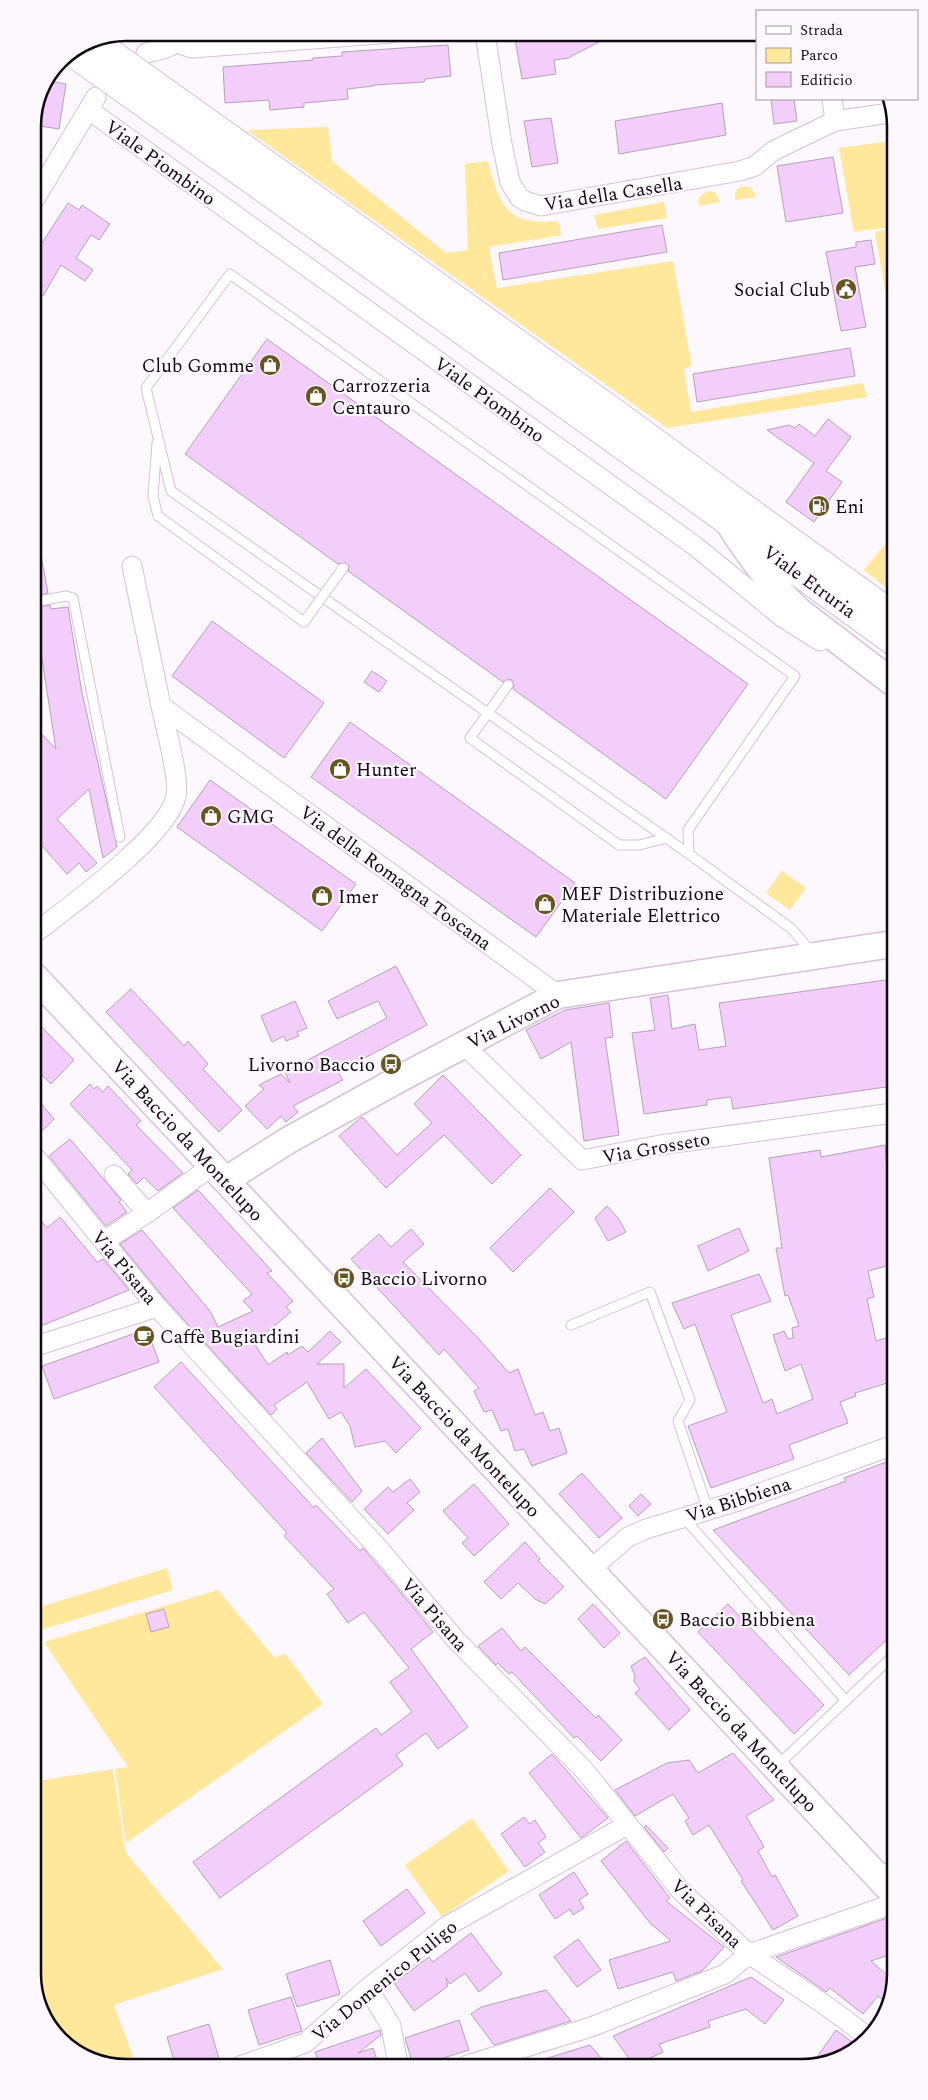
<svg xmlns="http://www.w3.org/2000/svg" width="928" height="2100" viewBox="0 0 928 2100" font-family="Spectral,serif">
  <rect width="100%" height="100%" fill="#fdf8fd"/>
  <g fill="#ffe79c">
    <path d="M328,127l4,34 114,92 22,-3 -3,-86 23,-3c12,45 18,65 70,60l4,14 -73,12 8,41 176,-27 19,105 -8,3 7,43 172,-29 4,14 -200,31 -420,-298z"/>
    <polygon points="891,141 891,227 854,232 839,148"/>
    <polygon points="745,186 751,187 756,197 735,200 735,193 739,188"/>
    <polygon points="709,191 715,192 720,202 699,206 699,198 703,194"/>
    <polygon points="664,202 667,218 598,229 594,215"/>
    <polygon points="891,229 891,321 875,232"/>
    <polygon points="892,536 892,592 864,570"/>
    <polygon points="782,871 806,888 790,910 766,893"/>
    <polygon points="167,1568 173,1590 37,1631 37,1608"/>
    <polygon points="218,1590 275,1658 285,1653 323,1704 126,1843 115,1769 128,1767 44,1642"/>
    <polygon points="113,1769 126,1853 223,1969 114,2005 137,2067 119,2067 69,2048 38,2004 37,1781"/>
    <polygon points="472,1818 509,1871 442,1917 405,1865"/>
  </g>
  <g fill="#f3cefa" stroke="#b5a1b9">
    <polygon points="514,33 616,33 568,58 554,60 556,74 522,79"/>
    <polygon points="448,45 451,76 425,79 424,82 374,85 374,86 347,89 348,99 304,103 304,107 270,110 269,100 225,103 223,67 313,60 313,58 342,56 342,52"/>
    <polygon points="50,81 66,84 59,129 33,125 33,120"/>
    <polygon points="771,99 794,99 797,121 774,124"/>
    <polygon points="722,103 726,135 619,154 615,121"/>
    <polygon points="551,118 558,163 532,167 524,121"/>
    <polygon points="833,157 843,213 786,222 777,166"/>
    <polygon points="68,203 79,210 82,205 110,224 99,240 91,235 76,258 93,270 85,281 61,265 43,296 33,291 33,238 42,243"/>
    <polygon points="662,225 667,252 503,280 499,253"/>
    <polygon points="871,240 875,264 855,267 866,327 841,331 826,252 856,247 856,242"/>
    <polygon points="267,339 748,684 666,799 513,689 514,685 512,680 508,679 503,682 348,571 349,566 346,563 338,564 185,454"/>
    <polygon points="850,348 855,376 697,402 693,374"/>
    <polygon points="828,419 851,437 826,471 842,482 814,522 786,502 814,463 767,430 789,425 795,428 799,424 815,436"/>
    <polygon points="34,555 41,555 48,593 34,596"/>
    <polygon points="50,605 51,609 68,607 82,693 117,847 103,858 89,789 57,819 97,863 86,872 79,863 67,874 35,838 34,726 56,749 41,653 34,654 34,608"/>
    <polygon points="212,621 324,703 284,758 172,676"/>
    <polygon points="372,671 387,681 379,692 364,682"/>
    <polygon points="350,722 575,883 536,937 311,777"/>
    <polygon points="210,780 356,884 322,931 177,827"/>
    <polygon points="396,966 427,1025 338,1072 343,1080 293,1106 298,1112 286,1122 281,1116 267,1129 245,1106 264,1089 259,1085 281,1074 290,1083 285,1072 387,1018 378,1001 337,1019 328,1001"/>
    <polygon points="893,979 893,1086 733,1109 731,1097 707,1100 707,1105 644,1114 632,1033 655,1030 650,998 668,995 672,1029 695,1024 699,1050 726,1046 719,1003"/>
    <polygon points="131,989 184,1046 188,1041 208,1064 203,1069 242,1110 219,1132 106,1012"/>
    <polygon points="295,1001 307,1028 297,1032 299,1036 286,1041 284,1036 272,1042 261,1016"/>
    <polygon points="609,1003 613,1037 605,1038 619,1135 584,1141 571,1042 541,1059 526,1030 565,1010"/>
    <polygon points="35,1020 74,1060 51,1084 35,1068"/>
    <polygon points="443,1075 521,1155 492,1184 444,1135 386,1188 339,1136 362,1117 397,1155 432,1123 414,1104"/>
    <polygon points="90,1084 94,1089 97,1086 103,1092 108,1086 141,1121 136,1125 183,1173 158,1191 144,1177 137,1184 128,1174 132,1170 70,1104"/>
    <polygon points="35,1096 54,1119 35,1138"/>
    <polygon points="70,1139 121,1200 119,1202 127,1212 106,1226 49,1156"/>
    <polygon points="885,1145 888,1184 893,1184 894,1264 868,1271 874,1297 867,1299 876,1341 889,1337 894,1357 894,1381 855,1393 856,1396 840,1402 848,1423 789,1445 794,1459 711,1488 688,1426 727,1412 695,1324 684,1329 672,1303 759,1274 771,1301 731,1315 763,1403 772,1399 777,1414 813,1399 801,1364 785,1371 773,1335 784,1331 788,1339 793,1338 792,1328 799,1326 788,1295 785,1296 776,1248 782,1248 769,1158 820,1150 821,1157"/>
    <polygon points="550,1188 574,1212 513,1272 490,1248"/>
    <polygon points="198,1190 272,1271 267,1273 293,1301 286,1307 291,1312 254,1343 268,1365 287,1352 288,1355 302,1346 308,1352 330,1331 341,1342 317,1364 344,1364 344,1388 366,1369 421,1428 396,1453 385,1441 355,1447 350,1426 341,1412 329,1419 307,1382 274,1405 277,1409 271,1415 166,1300 120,1244 142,1230 210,1311 218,1327 253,1311 243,1301 252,1294 173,1208"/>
    <polygon points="607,1206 618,1218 626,1232 608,1241 595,1218"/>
    <polygon points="36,1214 47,1228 60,1217 97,1262 103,1259 129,1290 36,1328"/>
    <polygon points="739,1228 749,1251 708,1271 698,1246"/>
    <polygon points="411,1229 424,1244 403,1262 477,1337 509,1373 518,1369 535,1415 543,1412 550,1431 559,1428 567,1453 532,1466 524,1449 515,1451 508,1429 501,1431 492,1410 484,1412 474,1391 479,1388 444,1349 439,1355 351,1259 379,1234 391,1247"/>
    <polygon points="147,1329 159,1362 54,1399 42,1366"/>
    <polygon points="181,1362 314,1508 316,1505 360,1551 363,1548 418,1613 433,1632 411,1649 468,1727 438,1749 426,1733 396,1755 403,1765 220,1898 193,1862 376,1728 381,1735 412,1712 390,1682 409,1668 364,1612 348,1623 327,1594 334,1589 284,1536 287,1533 154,1387"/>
    <polygon points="322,1438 362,1491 352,1502 306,1453"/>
    <polygon points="894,1459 895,1632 849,1675 713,1530 846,1481 844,1478"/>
    <polygon points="582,1473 622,1518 599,1538 559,1494"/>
    <polygon points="410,1479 420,1492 407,1503 414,1510 388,1534 364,1509 388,1487 393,1492"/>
    <polygon points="474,1484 509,1524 474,1556 462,1543 468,1538 443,1511"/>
    <polygon points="641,1494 651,1504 638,1516 629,1506"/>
    <polygon points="525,1542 540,1559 538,1561 564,1587 545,1604 535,1599 518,1583 501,1599 484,1582"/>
    <polygon points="593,1604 620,1633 604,1648 578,1619"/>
    <polygon points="728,1604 824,1705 794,1734 698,1632"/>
    <polygon points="164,1609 169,1627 151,1632 146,1614"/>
    <polygon points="502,1628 521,1651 525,1647 596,1718 598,1715 622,1740 601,1761 577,1736 574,1738 512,1672 509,1674 498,1663 496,1665 478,1646"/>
    <polygon points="645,1657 690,1710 669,1730 635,1693 640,1689 634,1682 635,1676 631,1666"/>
    <polygon points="733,1753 774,1800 746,1816 764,1847 758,1851 772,1877 775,1875 798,1916 773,1930 741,1881 743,1880 709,1825 693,1835 685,1821 689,1818 673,1794 635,1816 615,1790 667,1763 689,1760 698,1773"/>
    <polygon points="552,1754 608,1818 581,1838 529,1773"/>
    <polygon points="524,1817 530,1824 535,1820 546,1837 538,1843 545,1852 525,1867 501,1834"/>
    <polygon points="646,1825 668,1848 664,1852 644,1827"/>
    <polygon points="626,1841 670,1898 666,1901 724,1947 702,1971 676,1981 673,1972 618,1989 609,1960 671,1941 650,1923 601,1861"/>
    <polygon points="574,1872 588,1894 579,1900 584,1908 573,1915 570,1909 555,1919 539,1895"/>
    <polygon points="407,1889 425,1913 381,1946 363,1921"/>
    <polygon points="887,1918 895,1926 895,1953 871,1961 894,1981 887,2003 878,1996 863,2014 830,1988 826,1992 776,1957"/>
    <polygon points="471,1933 502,1974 479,1992 465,1973 450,1984 446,1978 448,1986 414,2011 394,1983 429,1957 433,1962"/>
    <polygon points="578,1939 601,1970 577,1987 554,1957"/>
    <polygon points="330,1960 340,1994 297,2007 286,1974"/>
    <polygon points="751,1977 784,2000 765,2024 746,2009 708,2021 710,2027 659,2044 663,2052 638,2064 633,2064 613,2036"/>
    <polygon points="546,1990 571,2021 494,2045 471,2014 481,2007"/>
    <polygon points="291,1997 302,2031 259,2045 248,2010"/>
    <polygon points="459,2020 469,2050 421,2065 413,2065 405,2038"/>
    <polygon points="209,2024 219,2059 193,2067 176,2067 167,2037"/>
    <polygon points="380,2030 381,2035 358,2053 373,2048 379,2066 320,2066 315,2052"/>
    <polygon points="836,2030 856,2045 832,2062 813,2063"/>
    <polygon points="590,2045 606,2064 539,2064 538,2061"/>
  </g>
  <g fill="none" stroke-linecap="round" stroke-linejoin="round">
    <polyline stroke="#d9d4da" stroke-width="19" stroke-dasharray="19 9" stroke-linecap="butt" points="110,66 120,34"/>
    <g stroke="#d6c1da" stroke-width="11">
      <g id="lane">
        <polyline points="157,443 153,496 158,516"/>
        <polyline points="34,602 66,596 73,598 120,837"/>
        <polyline points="508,685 470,738 619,845 639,845 667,838"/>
        <polyline points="689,854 688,830 795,676 230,274 146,388 171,491 689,854 792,929 813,954"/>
        <polyline points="571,1325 650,1292 690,1400 678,1421 708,1510"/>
        <polyline points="684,1518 846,1701"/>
        <polyline points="778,1765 895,1654"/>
        <polyline points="880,1875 895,1861"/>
      </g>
    </g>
    <g stroke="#d6c1da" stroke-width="21">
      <g id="street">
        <polyline points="161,33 177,43 192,48 392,33"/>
        <polyline points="485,33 502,144 510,182 519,197 525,201 541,206 740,171 755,166 773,151 835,121"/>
        <path d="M146,53c15,-3 27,-5 37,-17"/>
        <polyline points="832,99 835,121 890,113"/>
        <polyline points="89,110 695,546 782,617 820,641"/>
        <polyline points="33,202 96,97"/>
        <polyline points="132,566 161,706 558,995"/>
        <path d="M35,933c32,-25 135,-99 141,-137 4,-19 -11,-69 -15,-90"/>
        <polyline points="464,1045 582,1160 660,1145 893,1113"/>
        <polyline points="35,1157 157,1307 381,1551 456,1640 585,1771 681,1891 749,1954 825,2005 867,2036"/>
        <polyline points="114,1175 147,1213"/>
        <polyline points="104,1241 147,1213 212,1166"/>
        <polyline points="36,1346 157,1307"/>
        <polyline points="591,1569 628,1537 646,1529 735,1502 894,1445"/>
        <polyline points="368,1988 391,2026 398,2065"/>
        <polyline points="467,2065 591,2027 725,1974 749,1954 895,1903"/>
        <polyline points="240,2066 305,2043 368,1988 447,1926 627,1825"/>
      </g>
    </g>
    <g stroke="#d6c1da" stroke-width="29">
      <g id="secondary">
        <path d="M728,522c21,33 42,62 71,89l93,71"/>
        <polyline points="35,977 895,1895"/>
        <polyline points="226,1180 287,1141 399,1079 558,995 893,944"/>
      </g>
    </g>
    <g stroke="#d6c1da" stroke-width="30">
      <g id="primary">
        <polyline points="740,505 892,615"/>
        <polyline points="728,521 892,640"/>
      </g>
    </g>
    <g stroke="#d6c1da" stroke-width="30">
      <g id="highway">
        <polyline points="326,207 613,412 740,505"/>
        <polyline points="317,226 728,521"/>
      </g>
    </g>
    <use href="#lane" stroke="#fff" stroke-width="9"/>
    <use href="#street" stroke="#fff" stroke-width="19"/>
    <use href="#secondary" stroke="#fff" stroke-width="26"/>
    <use href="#primary" stroke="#fff" stroke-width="28"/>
    <use href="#highway" stroke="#fff" stroke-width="28"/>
    <g stroke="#d6c1da" stroke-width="11" stroke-linecap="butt">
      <polyline id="lane-bridge" points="158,516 304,622 343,568"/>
    </g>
    <g stroke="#d6c1da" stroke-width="30" stroke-linecap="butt">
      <g id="highway-bridge">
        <polyline points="90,39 326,207"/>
        <polyline points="72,52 317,226"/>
      </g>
    </g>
    <use href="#lane-bridge" stroke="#fff" stroke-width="9"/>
    <use href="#highway-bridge" stroke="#fff" stroke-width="28"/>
  </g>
  <defs>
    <g id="civic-disc" transform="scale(1.125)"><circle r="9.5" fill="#665623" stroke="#fdf8fd"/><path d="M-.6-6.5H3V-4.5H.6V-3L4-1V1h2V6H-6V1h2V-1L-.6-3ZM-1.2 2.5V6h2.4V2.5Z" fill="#fff"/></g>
    <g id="shop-disc" transform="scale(1.125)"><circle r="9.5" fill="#665623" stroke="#fdf8fd"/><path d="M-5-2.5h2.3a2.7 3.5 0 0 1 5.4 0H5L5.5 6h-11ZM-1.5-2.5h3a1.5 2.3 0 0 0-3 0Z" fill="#fff"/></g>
    <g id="fuel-disc" transform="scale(1.125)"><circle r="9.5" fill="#665623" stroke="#fdf8fd"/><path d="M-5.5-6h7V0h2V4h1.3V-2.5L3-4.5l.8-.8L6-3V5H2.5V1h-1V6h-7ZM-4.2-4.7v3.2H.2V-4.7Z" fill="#fff"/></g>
    <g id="bus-disc" transform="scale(1.125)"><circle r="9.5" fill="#665623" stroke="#fdf8fd"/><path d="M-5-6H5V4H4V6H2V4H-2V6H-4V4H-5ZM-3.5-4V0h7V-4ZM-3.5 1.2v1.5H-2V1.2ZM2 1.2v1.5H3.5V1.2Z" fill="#fff"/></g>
    <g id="cafe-disc" transform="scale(1.125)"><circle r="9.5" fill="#665623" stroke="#fdf8fd"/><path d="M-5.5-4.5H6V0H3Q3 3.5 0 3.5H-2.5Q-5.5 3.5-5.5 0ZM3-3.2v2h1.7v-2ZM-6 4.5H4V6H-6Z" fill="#fff"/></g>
  </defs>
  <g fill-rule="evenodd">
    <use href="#civic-disc" x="846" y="289"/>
    <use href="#shop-disc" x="270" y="365"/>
    <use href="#shop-disc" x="316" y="396"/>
    <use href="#fuel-disc" x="819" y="506"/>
    <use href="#shop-disc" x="340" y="769"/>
    <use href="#shop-disc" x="211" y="816"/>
    <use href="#shop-disc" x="322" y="896"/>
    <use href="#shop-disc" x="545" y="904"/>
    <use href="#bus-disc" x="391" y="1064"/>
    <use href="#bus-disc" x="344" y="1278"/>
    <use href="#cafe-disc" x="144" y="1336"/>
    <use href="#bus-disc" x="663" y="1619"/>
  </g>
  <g text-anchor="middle" stroke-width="4.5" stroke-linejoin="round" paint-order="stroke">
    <g font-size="19" fill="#100911" stroke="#fdf8fd">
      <text transform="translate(161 162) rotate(36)" y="7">Viale Piombino</text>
      <text transform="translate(613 193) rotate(-9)" y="7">Via della Casella</text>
      <text transform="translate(490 399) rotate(36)" y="7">Viale Piombino</text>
      <text transform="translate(810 581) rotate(36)" y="7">Viale Etruria</text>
      <text transform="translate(396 877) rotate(36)" y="7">Via della Romagna Toscana</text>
      <text transform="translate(513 1021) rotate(-26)" y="7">Via Livorno</text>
      <text transform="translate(188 1140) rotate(47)" y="7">Via Baccio da Montelupo</text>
      <text transform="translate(656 1147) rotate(-10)" y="7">Via Grosseto</text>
      <text transform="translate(125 1267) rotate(50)" y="7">Via Pisana</text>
      <text transform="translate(465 1436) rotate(47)" y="7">Via Baccio da Montelupo</text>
      <text transform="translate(738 1499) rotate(-18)" y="7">Via Bibbiena</text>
      <text transform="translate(435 1614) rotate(49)" y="7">Via Pisana</text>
      <text transform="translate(742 1731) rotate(47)" y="7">Via Baccio da Montelupo</text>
      <text transform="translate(707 1913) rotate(44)" y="7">Via Pisana</text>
      <text transform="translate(384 1980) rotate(-39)" y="7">Via Domenico Puligo</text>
    </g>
    <g font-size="19" fill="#100911" stroke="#fdf8fd" text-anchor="start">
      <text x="830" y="296" text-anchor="end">Social Club</text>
      <text x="254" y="372" text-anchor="end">Club Gomme</text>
      <text x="332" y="392">Carrozzeria<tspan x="332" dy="22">Centauro</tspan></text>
      <text x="835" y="513">Eni</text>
      <text x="356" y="776">Hunter</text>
      <text x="227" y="823">GMG</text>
      <text x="561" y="900">MEF Distribuzione<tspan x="561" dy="22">Materiale Elettrico</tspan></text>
      <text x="338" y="903">Imer</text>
      <text x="375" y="1071" text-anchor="end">Livorno Baccio</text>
      <text x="360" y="1285">Baccio Livorno</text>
      <text x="160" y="1343">Caffè Bugiardini</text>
      <text x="679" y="1626">Baccio Bibbiena</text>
    </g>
  </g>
  <path d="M0 0H928V2100H0ZM126 41H802A85 85 0 0 1 887 126V1974A85 85 0 0 1 802 2059H126A85 85 0 0 1 41 1974V126A85 85 0 0 1 126 41Z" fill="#fdf8fd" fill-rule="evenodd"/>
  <path fill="none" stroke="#100911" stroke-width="2.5" d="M126 41H802A85 85 0 0 1 887 126V1974A85 85 0 0 1 802 2059H126A85 85 0 0 1 41 1974V126A85 85 0 0 1 126 41Z"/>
  <rect x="756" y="10" width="162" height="90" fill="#fdf8fd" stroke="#9e989f"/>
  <rect x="766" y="26" width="25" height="8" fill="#ffffff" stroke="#9e989f"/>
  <text x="800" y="35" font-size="15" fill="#100911">Strada</text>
  <rect x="766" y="48" width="25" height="15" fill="#ffe79c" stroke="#9e989f"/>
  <text x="800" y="60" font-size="15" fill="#100911">Parco</text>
  <rect x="766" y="72" width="25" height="15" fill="#f3cefa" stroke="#9e989f"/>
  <text x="800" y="85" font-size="15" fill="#100911">Edificio</text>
</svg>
